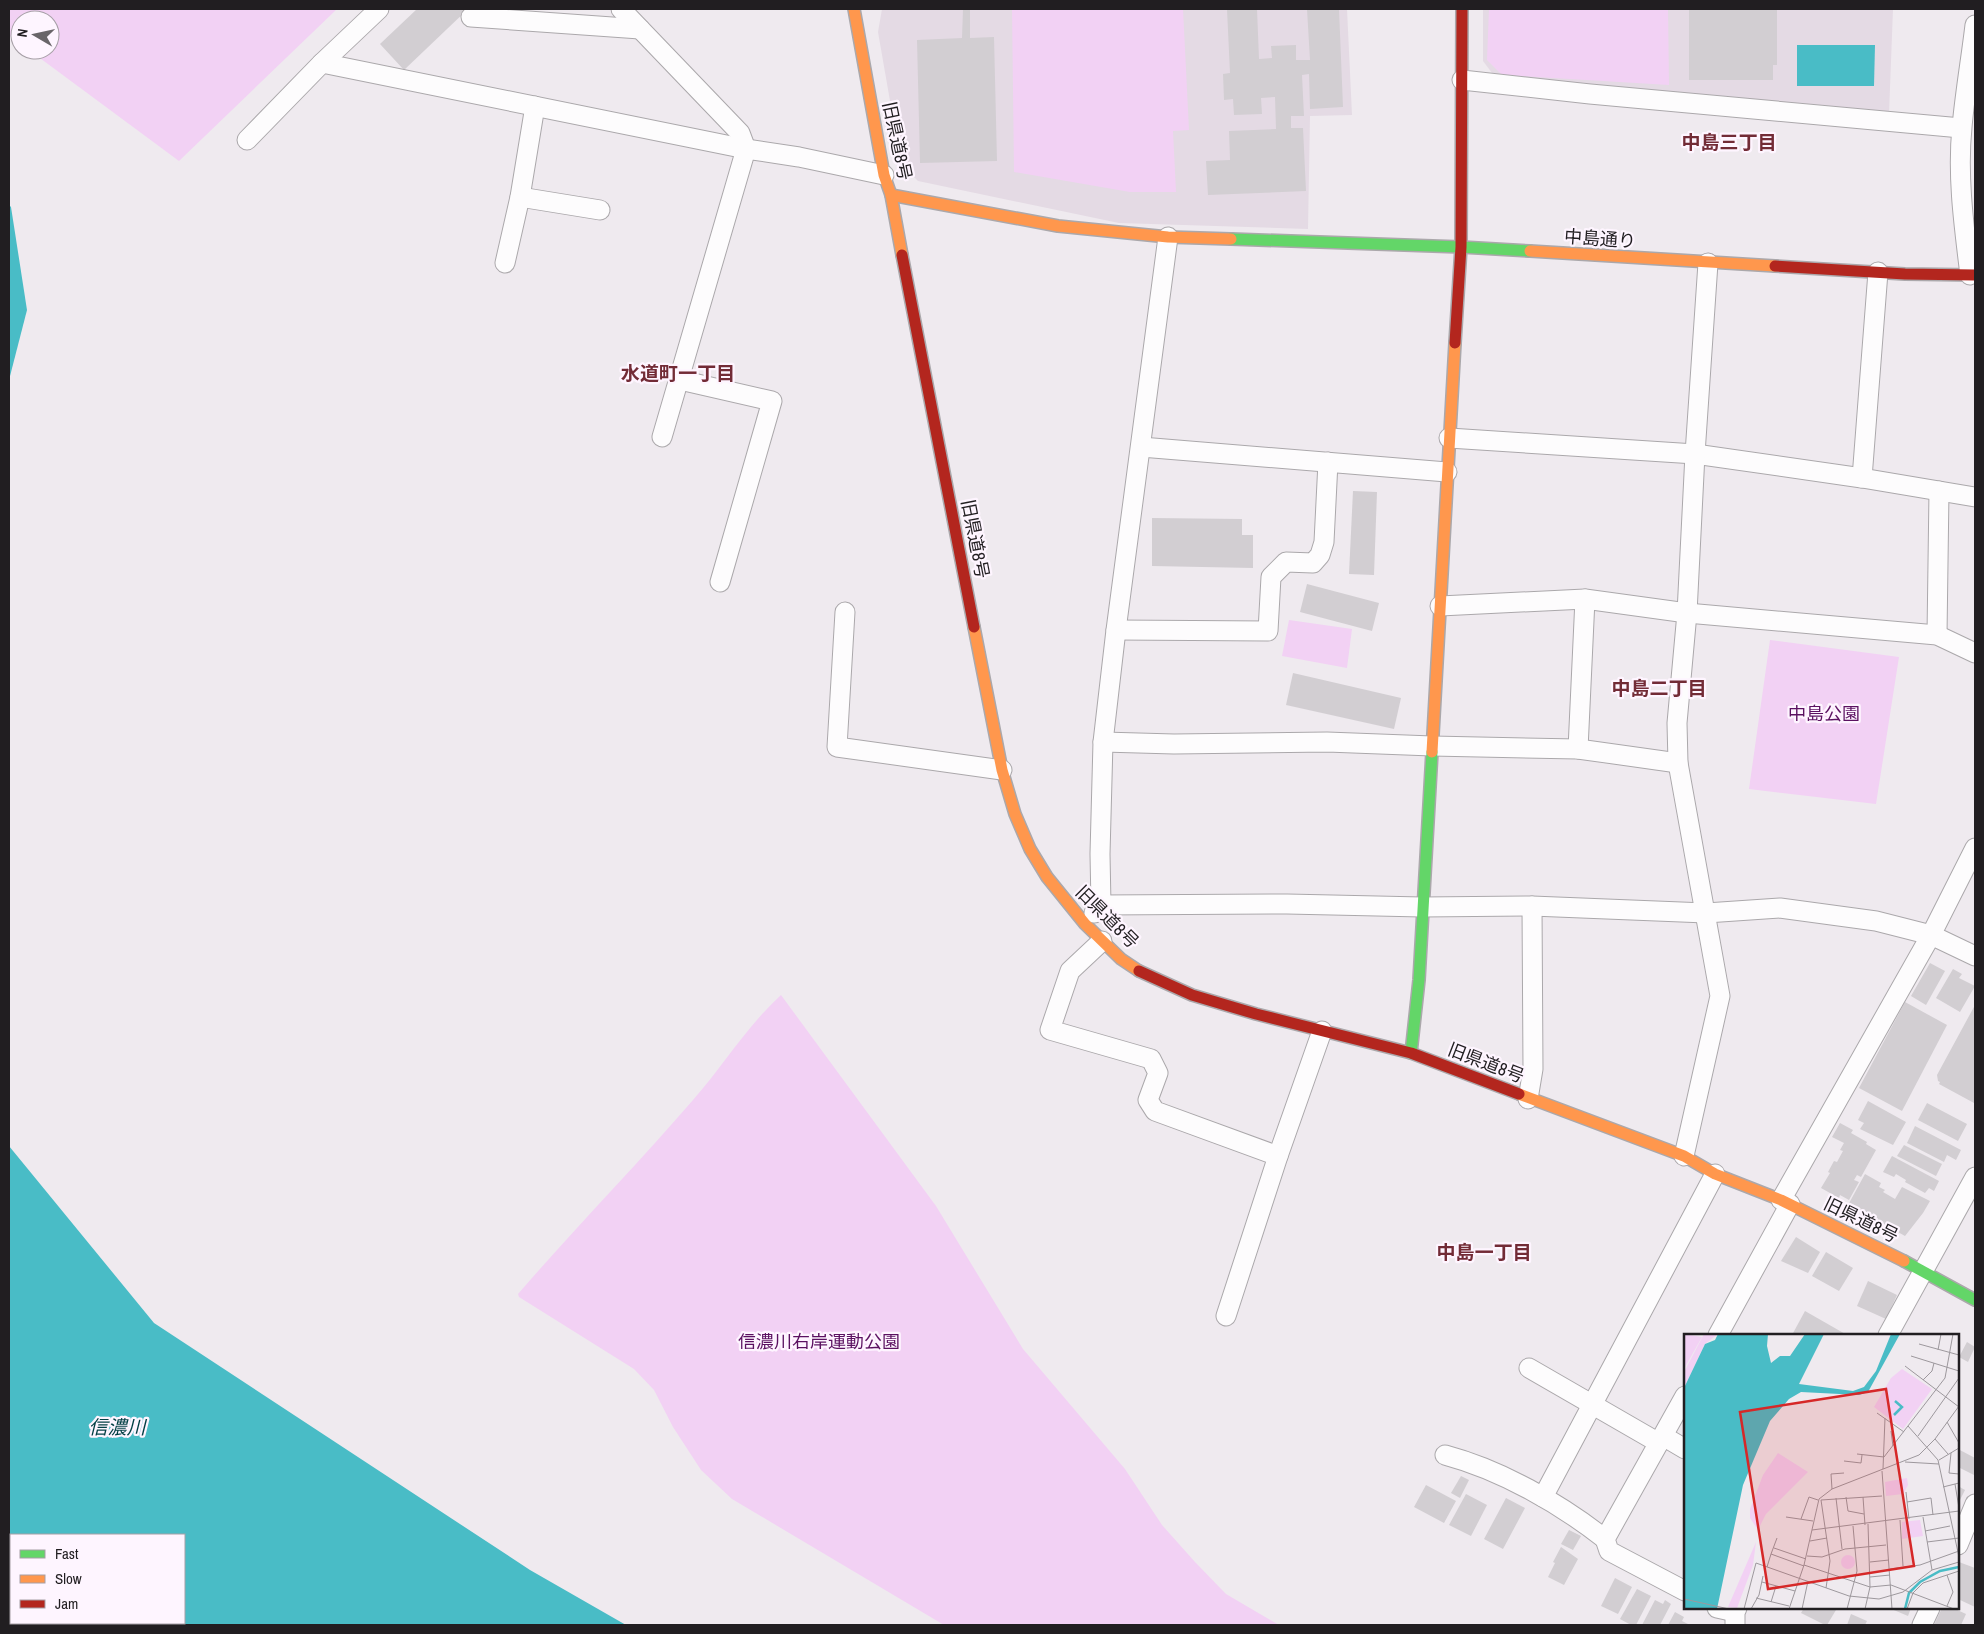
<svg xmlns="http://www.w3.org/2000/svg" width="1984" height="1634" viewBox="0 0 1984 1634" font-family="'Archivo Narrow','Noto Sans JP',sans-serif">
  <rect width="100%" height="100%" fill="#efeaef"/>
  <g fill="#e4dae4">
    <polygon points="882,9 1347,9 1352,115 1310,116 1308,229 1119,223 918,181 901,164 878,32"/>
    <polygon points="1483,9 1893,9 1889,114 1495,77 1483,61"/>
  </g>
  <g fill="#f2d1f4">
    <polygon points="9,9 337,9 179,161 29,50 50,50 50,20 20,20 20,43 9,35"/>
    <polygon points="1012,9 1183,9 1189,130 1173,131 1176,192 1130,192 1014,172"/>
    <polygon points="1489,9 1668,9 1669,85 1502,75 1487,60"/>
    <polygon points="1289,620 1352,629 1347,668 1282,656"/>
    <polygon points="1770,640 1899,657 1876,804 1749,789"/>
    <path d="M781,995l155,211 87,143 102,120 37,56 33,37 31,32 53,31h-335l-212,-126 -31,-29 -28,-43 -19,-37 -20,-21 -115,-72 -1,-3c57,-66 118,-128 175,-194 30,-34 54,-74 88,-105z"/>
  </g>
  <g fill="#49bcc6" fill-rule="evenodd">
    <polygon points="1797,45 1875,45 1874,86 1797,86"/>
    <polygon points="9,205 11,207 27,310 9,380"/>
    <path d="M9,1146l145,177 376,247 96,55h-617zM11,1535h173v88h-173z"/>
  </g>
  <g fill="#d2ced2">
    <polygon points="417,9 468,9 404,70 380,44"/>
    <polygon points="963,9 970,9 970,38 994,37 997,161 920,163 917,40 962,38"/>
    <polygon points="1227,9 1257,9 1259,59 1272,58 1271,46 1296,45 1296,60 1310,60 1307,9 1339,9 1343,107 1310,109 1309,74 1302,75 1304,116 1291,116 1291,128 1303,128 1306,191 1208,195 1206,161 1230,160 1229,131 1276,129 1275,97 1261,98 1262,114 1234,115 1233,99 1224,100 1223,74 1230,73"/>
    <polygon points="1689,9 1777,9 1777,65 1773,65 1773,80 1689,80"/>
    <polygon points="1353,491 1377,492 1374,575 1349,574"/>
    <polygon points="1152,518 1242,519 1242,535 1253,535 1253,568 1152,566"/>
    <polygon points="1307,584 1379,603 1372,631 1300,612"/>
    <polygon points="1293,673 1401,698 1394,729 1286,705"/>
    <polygon points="1930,963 1945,971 1926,1005 1911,996"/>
    <polygon points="1953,969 1962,974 1959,978 1975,986 1960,1012 1936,998"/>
    <polygon points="1905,1002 1947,1025 1902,1111 1859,1088"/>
    <polygon points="1975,1005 1975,1102 1974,1103 1939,1084 1940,1082 1938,1081 1937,1075"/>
    <polygon points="1868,1101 1906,1122 1893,1145 1860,1129 1864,1123 1858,1120"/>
    <polygon points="1927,1103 1967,1124 1958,1141 1918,1120"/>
    <polygon points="1840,1123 1853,1130 1851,1133 1867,1142 1866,1144 1876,1150 1861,1177 1857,1175 1854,1180 1859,1182 1849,1200 1840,1195 1839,1198 1821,1188 1830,1173 1828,1172 1834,1161 1837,1162 1843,1151 1840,1150 1844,1143 1832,1137"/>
    <polygon points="1915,1126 1961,1150 1956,1160 1947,1155 1944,1162 1907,1143"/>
    <polygon points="1904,1145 1942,1164 1936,1176 1897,1156"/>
    <polygon points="1892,1156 1939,1181 1934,1191 1929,1188 1925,1193 1905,1182 1906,1180 1896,1174 1894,1177 1883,1172"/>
    <polygon points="1865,1174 1881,1183 1879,1187 1885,1190 1883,1192 1895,1199 1902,1187 1930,1201 1923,1213 1905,1236 1871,1217 1872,1215 1866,1212 1865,1215 1848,1205"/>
    <polygon points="1796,1237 1820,1252 1808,1273 1781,1261"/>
    <polygon points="1826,1252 1853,1268 1839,1291 1812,1276"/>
    <polygon points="1868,1281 1897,1295 1886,1319 1857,1306"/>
    <polygon points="1805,1311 1847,1335 1792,1335"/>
    <polygon points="1967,1342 1975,1347 1968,1362 1959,1357"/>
    <polygon points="1958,1449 1975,1458 1974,1475 1958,1467"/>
    <polygon points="1461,1476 1469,1480 1460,1498 1451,1493"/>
    <polygon points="1426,1485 1456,1501 1444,1523 1414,1507"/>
    <polygon points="1958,1486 1965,1490 1958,1504"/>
    <polygon points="1466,1494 1487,1505 1471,1536 1449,1525"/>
    <polygon points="1506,1498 1525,1508 1503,1549 1484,1539"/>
    <polygon points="1569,1530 1581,1536 1573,1550 1561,1544"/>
    <polygon points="1561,1547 1578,1559 1564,1585 1548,1577 1555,1563 1553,1562"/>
    <polygon points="1959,1562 1975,1568 1975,1607 1958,1599"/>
    <polygon points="1615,1578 1632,1587 1618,1614 1601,1606"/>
    <polygon points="1637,1589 1651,1596 1636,1625 1631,1625 1620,1619"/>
    <polygon points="1655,1600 1663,1604 1665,1600 1671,1604 1660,1625 1642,1625"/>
    <polygon points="1804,1608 1831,1608 1836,1610 1827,1625 1825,1625 1801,1613"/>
    <polygon points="1889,1608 1911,1608 1908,1616"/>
    <polygon points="1942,1608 1953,1608 1966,1614 1961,1625 1934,1625"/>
    <polygon points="1675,1612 1684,1617 1682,1621 1690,1625 1668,1625"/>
    <polygon points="1851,1614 1867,1621 1865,1625 1847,1625"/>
  </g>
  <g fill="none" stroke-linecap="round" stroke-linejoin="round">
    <g stroke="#aba8ab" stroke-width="21">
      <g id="street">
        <polyline points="621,9 740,133 746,149 662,437"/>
        <polyline points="471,17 640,29"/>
        <polyline points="322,63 746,149 799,157 884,175"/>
        <polyline points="1462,80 1590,94 1961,128"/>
        <polyline points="247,140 322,63 379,9"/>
        <polyline points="520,197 600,210"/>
        <polyline points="505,263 520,197 535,106"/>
        <path d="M1970,275c-6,-49 -13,-99 -8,-148 3,-34 9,-68 13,-102"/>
        <polyline points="680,380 772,401 720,582"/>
        <polyline points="1449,438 1695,454 1862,478 1975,497"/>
        <polyline points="1141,447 1447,472"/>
        <polyline points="1862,478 1878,272"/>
        <polyline points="1440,606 1585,599 1687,613 1937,635 1975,653"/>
        <polyline points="845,612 837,747 1002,770"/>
        <polyline points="1116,630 1268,631 1271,577 1286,562 1313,563 1320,555 1324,542 1328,462"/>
        <polyline points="1937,635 1939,491"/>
        <polyline points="1103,742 1174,744 1327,742 1432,746 1578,749 1678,763"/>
        <polyline points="1578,749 1585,599"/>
        <polyline points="1101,905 1287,904 1422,907 1532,906 1706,913 1780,908 1876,921 1931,935 1975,956"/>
        <polyline points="1094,913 1101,905 1100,854 1103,742 1116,630 1168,237"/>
        <polyline points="1102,941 1070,971 1050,1030 1151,1059 1158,1073 1148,1100 1155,1111 1278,1156"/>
        <polyline points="1528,1099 1533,1069 1532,906"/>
        <polyline points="1684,1156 1720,996 1678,763 1677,723 1687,613 1695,454 1708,263"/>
        <polyline points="1781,1200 1931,935 1975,848"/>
        <polyline points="1226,1316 1278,1156 1322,1031"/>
        <polyline points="1718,1335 1790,1204"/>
        <polyline points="1888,1335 1975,1177"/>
        <polyline points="1529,1368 1659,1443"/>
        <polyline points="1685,1396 1605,1539 1609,1551 1685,1591"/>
        <polyline points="1663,1436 1685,1449"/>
        <path d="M1445,1455c56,15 114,48 160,84"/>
        <polyline points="1543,1497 1715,1174"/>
        <polyline points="1958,1545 1975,1504"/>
        <polyline points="1717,1608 1735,1612"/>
        <polyline points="1735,1625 1735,1612 1737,1608"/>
        <polyline points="1922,1625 1930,1608"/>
      </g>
    </g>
    <g stroke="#aba8ab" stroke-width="14">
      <g id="fast">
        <polyline points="1231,239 1461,247 1530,251"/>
        <polyline points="1411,1053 1419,980 1432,752"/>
        <polyline points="1904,1261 1975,1300"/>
      </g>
    </g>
    <g stroke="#aba8ab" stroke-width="14">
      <g id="slow">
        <polyline points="854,9 884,175 891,195 902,255"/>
        <polyline points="891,195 1058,226 1168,237 1231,239"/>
        <polyline points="1530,251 1775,266"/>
        <polyline points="974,627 1002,770 1015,814 1030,849 1047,877 1085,924 1121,959 1139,971"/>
        <polyline points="1432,752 1455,343"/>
        <polyline points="1519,1094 1684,1156 1715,1174 1781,1200 1904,1261"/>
      </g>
    </g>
    <g stroke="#aba8ab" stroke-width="14">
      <g id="jam">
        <polyline points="902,255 974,627"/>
        <polyline points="1775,266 1905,274 1975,275"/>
        <polyline points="1455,343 1461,247 1462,9"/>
        <polyline points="1139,971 1192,995 1256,1014 1411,1053 1519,1094"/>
      </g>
    </g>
    <use href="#street" stroke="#fdfcfd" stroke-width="19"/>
    <use href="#fast" stroke="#63d668" stroke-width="11"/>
    <use href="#slow" stroke="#ff974d" stroke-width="11"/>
    <use href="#jam" stroke="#b3261e" stroke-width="11"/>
  </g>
  <g text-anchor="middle" stroke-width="4.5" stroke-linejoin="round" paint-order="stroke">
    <g font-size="18" fill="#211e21" stroke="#fef5ff">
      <text transform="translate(897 141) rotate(78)" y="6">旧県道8号</text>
      <text transform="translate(1600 239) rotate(4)" y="6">中島通り</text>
      <text transform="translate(975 539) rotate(79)" y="6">旧県道8号</text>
      <text transform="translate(1107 917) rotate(45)" y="6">旧県道8号</text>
      <text transform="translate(1486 1063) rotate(21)" y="6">旧県道8号</text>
      <text transform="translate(1861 1220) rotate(26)" y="6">旧県道8号</text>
    </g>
    <g font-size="18" fill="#5b1161" stroke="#fef5ff">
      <text x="1824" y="720">中島公園</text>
      <text x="819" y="1348">信濃川右岸運動公園</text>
    </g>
    <g font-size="19" font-weight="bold" fill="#722b36" stroke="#fef5ff">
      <text x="1729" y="149">中島三丁目</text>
      <text x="678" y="380">水道町一丁目</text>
      <text x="1659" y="695">中島二丁目</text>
      <text x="1484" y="1259">中島一丁目</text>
    </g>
    <g font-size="19" font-style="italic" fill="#003e43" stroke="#fef5ff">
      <text x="117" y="1434">信濃川</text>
    </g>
  </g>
  <g transform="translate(1684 1334)">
    <rect width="275" height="275" fill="#efeaef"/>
    <path d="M0,0l18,3 -18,32zM20,0h14l-13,10 -21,44v-16zM218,35l30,20 -29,40 -29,-22 17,-29zM94,119l30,19 -42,42 -8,16 -8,-12v-9l13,-34zM223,144l1,7 -5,9 -17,2 -1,-14zM236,186l3,16 -21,3v-17zM72,208l-3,23 -16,43 -9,-1zM157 228a7 7 0 1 1 14 0a7 7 0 1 1-14 0Z" fill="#f2d1f4"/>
    <path d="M34,0h50l-1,12 4,17 9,-7h10l15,-22h19l-25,50 54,7 11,-4 12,-16 15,-37h9l-32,58 -9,3 -58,-3 -12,7 -19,22 -27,64 -26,124h-33v-221l21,-44 10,-4z" fill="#49bcc6"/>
    <path fill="none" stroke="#49bcc6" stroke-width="2.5" d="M210,81l8,-8 -7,-6M221,275l4,-16 11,-11 20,-11 19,-4"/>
    <path fill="none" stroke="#9d989d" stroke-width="1" d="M235,10l40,11M254,16l3,-16M227,22l48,15M221,32l54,41M239,46l9,-9 2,-8M193,79l27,19M263,88l12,21M224,92l30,34 21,97M207,97l2,15M234,102l41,-58M251,105l13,15M267,119l-2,20 10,1M173,120l27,3M200,123l61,-79 8,-44M255,126l20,-12M160,127l17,2 1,-8M221,128l34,2M199,135l2,-51M198,137l10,138M271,150l4,24M259,153l16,-4M148,155l-1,-15 13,-1M222,158l3,27M162,163l2,14 16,3M179,163l2,28M152,164l6,51M137,166l9,61 -4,27M137,166l61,-4M223,168l24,-4 2,17M102,183l27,4M239,183l9,53M117,185l8,-22 9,3M216,186l3,46M128,196l147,-19M241,197l25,-5M126,207l17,-3M243,208l32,-4M90,214l32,11M87,220l6,-16M123,222l15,1 23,-8 41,-4M186,228l19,-2M120,231l66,22 21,-2 63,24M83,233l4,-13 33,12M206,235l30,-4 39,-14M263,241l6,17 -6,14M186,243l20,-2M78,248l33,9M72,264l33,8M0,265l45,10M87,268l5,-16M60,275l12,-46 93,33 30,3 24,-7 29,-22 27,-8M67,275l8,-14 4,-19M105,275l15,-44 15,-66 13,-10 87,-34 16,-16 24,-33M118,275l6,-28M163,275l10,-38 -4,-45M181,275l5,-22 -2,-63M223,275l6,-16 10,-10 36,-12"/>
    <path fill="#d62828" fill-opacity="0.15" stroke="#d62828" stroke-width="2.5" d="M202,55l28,177 -146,23 -28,-177z"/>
    <rect width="275" height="275" fill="none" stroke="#211e21" stroke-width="2.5"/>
  </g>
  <rect width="1984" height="1634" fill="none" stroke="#211e21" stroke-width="20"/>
  <rect x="10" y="1534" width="175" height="90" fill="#fef5ff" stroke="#a69fa6"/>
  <rect x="20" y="1550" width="25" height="8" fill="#63d668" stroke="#a69fa6"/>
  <text x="55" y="1559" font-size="15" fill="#211e21">Fast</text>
  <rect x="20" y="1575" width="25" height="8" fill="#ff974d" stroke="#a69fa6"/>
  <text x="55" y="1584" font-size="15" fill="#211e21">Slow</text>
  <rect x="20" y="1600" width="25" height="8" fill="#b3261e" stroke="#a69fa6"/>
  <text x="55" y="1609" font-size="15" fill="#211e21">Jam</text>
  <g transform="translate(35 35) rotate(279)"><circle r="24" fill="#fef5ff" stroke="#a69fa6"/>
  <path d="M0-4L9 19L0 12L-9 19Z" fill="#696569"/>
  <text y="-8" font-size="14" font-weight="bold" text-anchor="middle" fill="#211e21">N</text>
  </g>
</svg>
